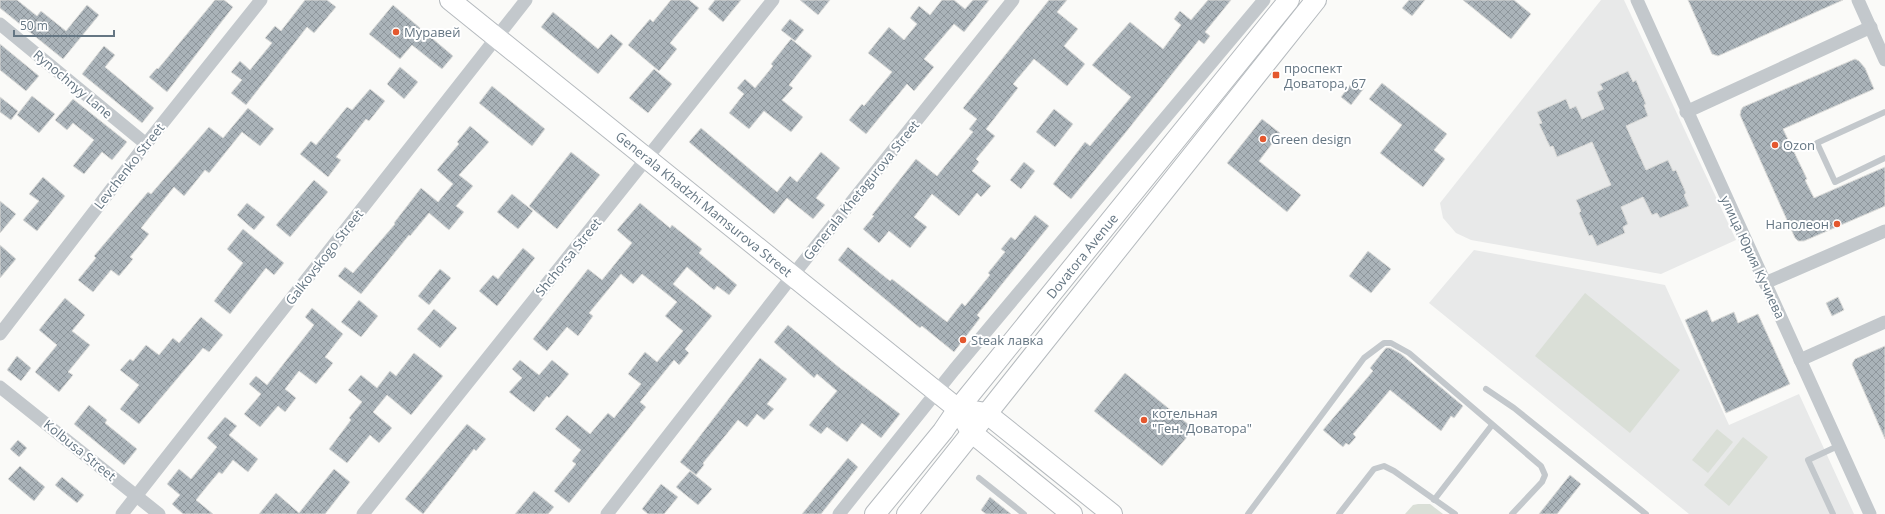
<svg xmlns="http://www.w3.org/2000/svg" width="1885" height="514" viewBox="0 0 1885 514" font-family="'Open Sans',sans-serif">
  <defs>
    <pattern id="building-cross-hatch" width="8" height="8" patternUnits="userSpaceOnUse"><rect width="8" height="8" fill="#aab3b9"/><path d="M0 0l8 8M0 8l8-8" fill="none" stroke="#8e969c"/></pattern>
  </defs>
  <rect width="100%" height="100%" fill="#fafaf8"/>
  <g fill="#e8e9e9">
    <polygon points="1601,0 1624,0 1736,240 1661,274 1471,240 1456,233 1443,218 1440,203"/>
    <polygon points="1474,250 1665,285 1729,425 1799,394 1854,514 1689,514 1429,303"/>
  </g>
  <g fill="#dadfd7">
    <polygon points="1585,293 1680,370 1630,433 1535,356"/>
    <polygon points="1717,429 1733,442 1708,473 1692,460"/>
    <polygon points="1743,437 1768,457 1729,506 1704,485"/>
    <polygon points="1418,504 1430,504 1443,514 1405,514 1413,505"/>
  </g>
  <g fill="url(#building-cross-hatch)" stroke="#dcdcda">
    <polygon points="0,0 17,0 37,16 41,11 66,31 87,5 99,15 63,59 0,8"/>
    <polygon points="215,0 224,0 233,7 167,92 149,77 157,68 158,69"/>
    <polygon points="305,0 327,0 336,7 314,33 307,27 246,105 231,93 242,80 231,72 240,61 250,70 272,43 265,38 275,26 281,31"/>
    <polygon points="671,0 689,0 699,8 670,43 677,49 659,71 628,45 650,19 653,22"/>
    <polygon points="715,0 741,0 723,22 708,9"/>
    <polygon points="800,0 830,0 818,15"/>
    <polygon points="942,0 954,0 965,9 973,0 989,0 964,32 954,24 924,59 934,67 914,91 907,84 866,134 849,120 862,104 864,106 892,72 868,53 889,27 904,40 917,24 910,18 919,6 930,15"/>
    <polygon points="1049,0 1067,0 1057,12 1078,29 1064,46 1085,64 1067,86 1034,59 1013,84 1018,88 986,129 995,136 976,159 979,162 972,171 991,186 981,197 977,193 959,216 932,194 914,217 927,227 910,248 889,231 879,243 863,229 874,216 872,215 916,159 937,176 973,132 969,129 977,119 963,108"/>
    <polygon points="1208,0 1231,0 1205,32 1210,36 1204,44 1199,40 1126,132 1071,199 1053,184 1085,142 1090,146 1131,97 1092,65 1130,22 1163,49 1181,25 1174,19 1180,11 1191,20"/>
    <polygon points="1409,0 1425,0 1412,16 1402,8"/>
    <polygon points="1463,0 1514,0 1531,14 1511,39"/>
    <polygon points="1688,0 1843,0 1718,56 1712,54"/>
    <polygon points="393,5 453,56 442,69 412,45 400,59 369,34"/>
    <polygon points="553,12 598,49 611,34 623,44 598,74 541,27"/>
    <polygon points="790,19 804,30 795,41 781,30"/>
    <polygon points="791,39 812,56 789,85 793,88 782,100 803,117 791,132 764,111 749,129 729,113 744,94 737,88 745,79 755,88 773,66 771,64"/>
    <polygon points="0,44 39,76 26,91 0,70"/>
    <polygon points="104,46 115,55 105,67 154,108 142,123 82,74"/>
    <polygon points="1855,59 1859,61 1865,68 1874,89 1783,129 1807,179 1805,180 1814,198 1885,167 1885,206 1804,241 1798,241 1795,238 1740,115 1741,110 1743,107"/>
    <polygon points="400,67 418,82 404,99 387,84"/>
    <polygon points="654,69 672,84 648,113 629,98"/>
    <polygon points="1628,71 1633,82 1636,80 1646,104 1644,105 1648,116 1626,126 1646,170 1668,160 1673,171 1676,170 1686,193 1684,195 1689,206 1660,218 1657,213 1652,215 1643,197 1621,207 1628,224 1623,227 1625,233 1597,246 1592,235 1589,236 1579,213 1581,211 1576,200 1611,185 1592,142 1557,157 1553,146 1550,147 1539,124 1542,123 1537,112 1566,99 1570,109 1576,106 1582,119 1604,109 1597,92 1603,89 1600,84"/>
    <polygon points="1353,81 1364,88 1351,105 1341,97"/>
    <polygon points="1382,83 1447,134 1434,150 1445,159 1423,187 1380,153 1402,125 1369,99"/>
    <polygon points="492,86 545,129 532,146 479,103"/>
    <polygon points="370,89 385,101 369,121 366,119 336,157 341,160 328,177 300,154 311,141 316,145 347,107 352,110"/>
    <polygon points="32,96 55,114 39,133 17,115"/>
    <polygon points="0,97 18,111 11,120 0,112"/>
    <polygon points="73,99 127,142 112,160 102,152 84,174 73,166 94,140 73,123 67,130 55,120"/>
    <polygon points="248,108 274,129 260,146 242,132 209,173 205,170 184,196 174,187 141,228 149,234 130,257 133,259 119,276 111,270 93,292 78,280 96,258 94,256 148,192 151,194 209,127 223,138"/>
    <polygon points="1054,109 1073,124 1055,147 1036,132"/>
    <polygon points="1262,119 1280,133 1259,161 1301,195 1287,212 1227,163"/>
    <polygon points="470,126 489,142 459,175 473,186 456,206 464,212 449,230 429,213 410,236 409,235 361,294 338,276 345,267 353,273 395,224 394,223 421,188 438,202 453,184 437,170 459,144 457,142"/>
    <polygon points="701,128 777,192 790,176 797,182 821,152 840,168 816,198 825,205 813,219 787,198 774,214 689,142"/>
    <polygon points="571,152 600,175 557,229 529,206"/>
    <polygon points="1024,162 1035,171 1021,189 1010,180"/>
    <polygon points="43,177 65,196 37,231 23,220 39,201 29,194"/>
    <polygon points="314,180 328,192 290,237 276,225"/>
    <polygon points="512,194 533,211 518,229 497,212"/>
    <polygon points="0,201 16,214 0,233"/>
    <polygon points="247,203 265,217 254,230 237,215"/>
    <polygon points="640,203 670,228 672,225 702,249 699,253 737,285 729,295 717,286 714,290 687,267 673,284 712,316 685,349 689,353 679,365 674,360 640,402 646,407 569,503 554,491 576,464 572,461 581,450 555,429 567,415 590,434 608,413 614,418 641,384 628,374 645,352 657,362 683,331 665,316 677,302 642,274 633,284 621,274 589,313 593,316 578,336 567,327 547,351 533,339 588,269 602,280 632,243 617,230"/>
    <polygon points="1035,215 1049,226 977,315 980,318 954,352 922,326 920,328 838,260 848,247 890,281 892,279 947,322 962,303 965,306 990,275 988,273 1005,252 1001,249 1011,237 1015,240"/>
    <polygon points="243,229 284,263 274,275 266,268 230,314 214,301 243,263 227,249"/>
    <polygon points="0,245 16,259 0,278"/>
    <polygon points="523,248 535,258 497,306 479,291 493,275 498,279"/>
    <polygon points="1368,251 1391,269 1371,293 1349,276"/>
    <polygon points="440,269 451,278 429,305 418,296"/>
    <polygon points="1838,297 1844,310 1832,316 1826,303"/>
    <polygon points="65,298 85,315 72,331 90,345 68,372 73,375 59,392 35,372 57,345 39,330"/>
    <polygon points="359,300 378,316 361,337 341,322"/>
    <polygon points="312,308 343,334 325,357 333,363 316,384 299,371 285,389 296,398 285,412 278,406 260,427 244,414 261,394 249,384 256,376 267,385 314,325 305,317"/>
    <polygon points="434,309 457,328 440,348 417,329"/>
    <polygon points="1707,310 1712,322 1734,312 1738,323 1758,314 1790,384 1726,413 1685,320"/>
    <polygon points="201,317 223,335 209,352 203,348 139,424 120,409 139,385 120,370 130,359 133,361 146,345 159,355 173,338 179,343"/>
    <polygon points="788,325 841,369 900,414 881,438 862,423 847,442 827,427 821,434 809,425 837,391 817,374 814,378 774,342"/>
    <polygon points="1885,346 1885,439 1852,364 1855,359"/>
    <polygon points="1386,348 1390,348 1401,354 1463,406 1454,418 1451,416 1441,431 1390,390 1353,434 1356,437 1349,445 1346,443 1343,447 1323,430 1373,371 1370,368"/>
    <polygon points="414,353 443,376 411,415 387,395 373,412 392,428 379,443 370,435 347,463 329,449 351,420 349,418 362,402 348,390 361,375 377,388 390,371 396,376"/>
    <polygon points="17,356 31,368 21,381 7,370"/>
    <polygon points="760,358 787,379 767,404 774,409 764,420 757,414 747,427 738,420 703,463 704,465 696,475 680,462"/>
    <polygon points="520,360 539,375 552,360 569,374 549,398 547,396 534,412 509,392 522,378 512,369"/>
    <polygon points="1125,373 1194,429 1162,466 1094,411"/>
    <polygon points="89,405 107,420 105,423 137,449 124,465 74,424"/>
    <polygon points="225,417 237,426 229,435 258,459 248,472 233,460 222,474 219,472 208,485 196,500 213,514 183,514 172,504 180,495 167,484 179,469 191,479 217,447 207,438"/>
    <polygon points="467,424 486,439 476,451 474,449 423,514 405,499"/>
    <polygon points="18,440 27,448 19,457 10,449"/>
    <polygon points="848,458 858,467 821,514 802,514"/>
    <polygon points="20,466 45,487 34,501 8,479"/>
    <polygon points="334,469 350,482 325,514 259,514 276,493 299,513"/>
    <polygon points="690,471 712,489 698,505 676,487"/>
    <polygon points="1570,475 1581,484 1557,514 1539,514"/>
    <polygon points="62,477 84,495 77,503 55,485"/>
    <polygon points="661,484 678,497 664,514 648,514 642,509"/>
    <polygon points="534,491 554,507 548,514 515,514"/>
    <polygon points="990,497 1011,514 986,514 981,510"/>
  </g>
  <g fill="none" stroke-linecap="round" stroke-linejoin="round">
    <g stroke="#b5babe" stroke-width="22">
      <g id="primary">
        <polyline points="450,0 958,409 971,432 1072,514"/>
        <polyline points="974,411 986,413 1112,514"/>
        <polyline points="875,514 943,431 958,409 1289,0"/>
        <polyline points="907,514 1316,0"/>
      </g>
    </g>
    <g stroke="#c3c8cc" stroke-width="6">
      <polyline points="1885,112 1817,143 1835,182 1885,158"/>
      <polyline points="1486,389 1514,408 1646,514"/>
      <polyline points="979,478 1024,514"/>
      <polyline points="1434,500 1492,425"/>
      <polyline points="1248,514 1364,358 1384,343 1391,343 1409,353 1541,466 1545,475 1542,482 1512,514"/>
      <polyline points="1339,514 1374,469 1384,466 1394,471 1455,514"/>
      <polyline points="1833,514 1808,460 1838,446"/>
    </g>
    <g stroke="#c3c8cc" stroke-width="13">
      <polyline points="1637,0 1870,514"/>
      <polyline points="1858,0 1885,60"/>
      <polyline points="0,24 146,144"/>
      <polyline points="1686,112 1871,27"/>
      <polyline points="1765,283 1885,231"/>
      <polyline points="0,334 146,144 261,0"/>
      <polyline points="1800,360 1885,322"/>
      <polyline points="0,387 159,514"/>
      <polyline points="122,514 526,0"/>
      <polyline points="363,514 773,0"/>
      <polyline points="607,514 793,275 1013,0"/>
      <polyline points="839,514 954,370 1264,0"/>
    </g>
    <use href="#primary" stroke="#fff" stroke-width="20"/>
  </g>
  <g fill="#e4572e" stroke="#fff" stroke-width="1.5">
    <circle cx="396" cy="32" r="4"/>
    <rect x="1272" y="71" width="8" height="8" rx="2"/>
    <circle cx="1263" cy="139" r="4"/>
    <circle cx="1775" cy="145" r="4"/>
    <circle cx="1837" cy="224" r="4"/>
    <circle cx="963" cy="340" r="4"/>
    <circle cx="1144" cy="420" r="4"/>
  </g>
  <g text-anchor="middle" stroke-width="4" stroke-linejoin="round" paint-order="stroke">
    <g font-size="13" fill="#657683" stroke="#fff" text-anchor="start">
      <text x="404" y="37">Муравей</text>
      <text x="1284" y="73">проспект<tspan x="1284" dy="15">Доватора, 67</tspan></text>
      <text x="1271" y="144">Green design</text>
      <text x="1783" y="150">Ozon</text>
      <text x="1829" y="229" text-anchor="end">Наполеон</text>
      <text x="971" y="345">Steak лавка</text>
      <text x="1152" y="418">котельная<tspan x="1152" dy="15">"Ген. Доватора"</tspan></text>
    </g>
    <g font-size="13" fill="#657683" stroke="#fff">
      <text transform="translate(73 84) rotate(40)" y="5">Rynochnyy Lane</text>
      <text transform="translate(129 166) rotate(-52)" y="5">Levchenko Street</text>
      <text transform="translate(861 190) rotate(-51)" y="5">Generala Khetagurova Street</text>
      <text transform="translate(704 204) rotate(39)" y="5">Generala Khadzhi Mamsurova Street</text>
      <text transform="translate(1082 256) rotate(-51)" y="5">Dovatora Avenue</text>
      <text transform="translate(324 257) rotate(-52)" y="5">Galkovskogo Street</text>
      <text transform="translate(568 257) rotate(-51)" y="5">Shchorsa Street</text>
      <text transform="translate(1753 257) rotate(65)" y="5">улица Юрия Кучиева</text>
      <text transform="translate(80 450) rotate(39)" y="5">Kolbusa Street</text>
    </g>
  </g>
  <path d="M14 30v6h100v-6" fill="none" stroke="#657683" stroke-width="2"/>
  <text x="20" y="30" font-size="12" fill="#657683" stroke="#ffffff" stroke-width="3" paint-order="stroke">50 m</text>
</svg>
